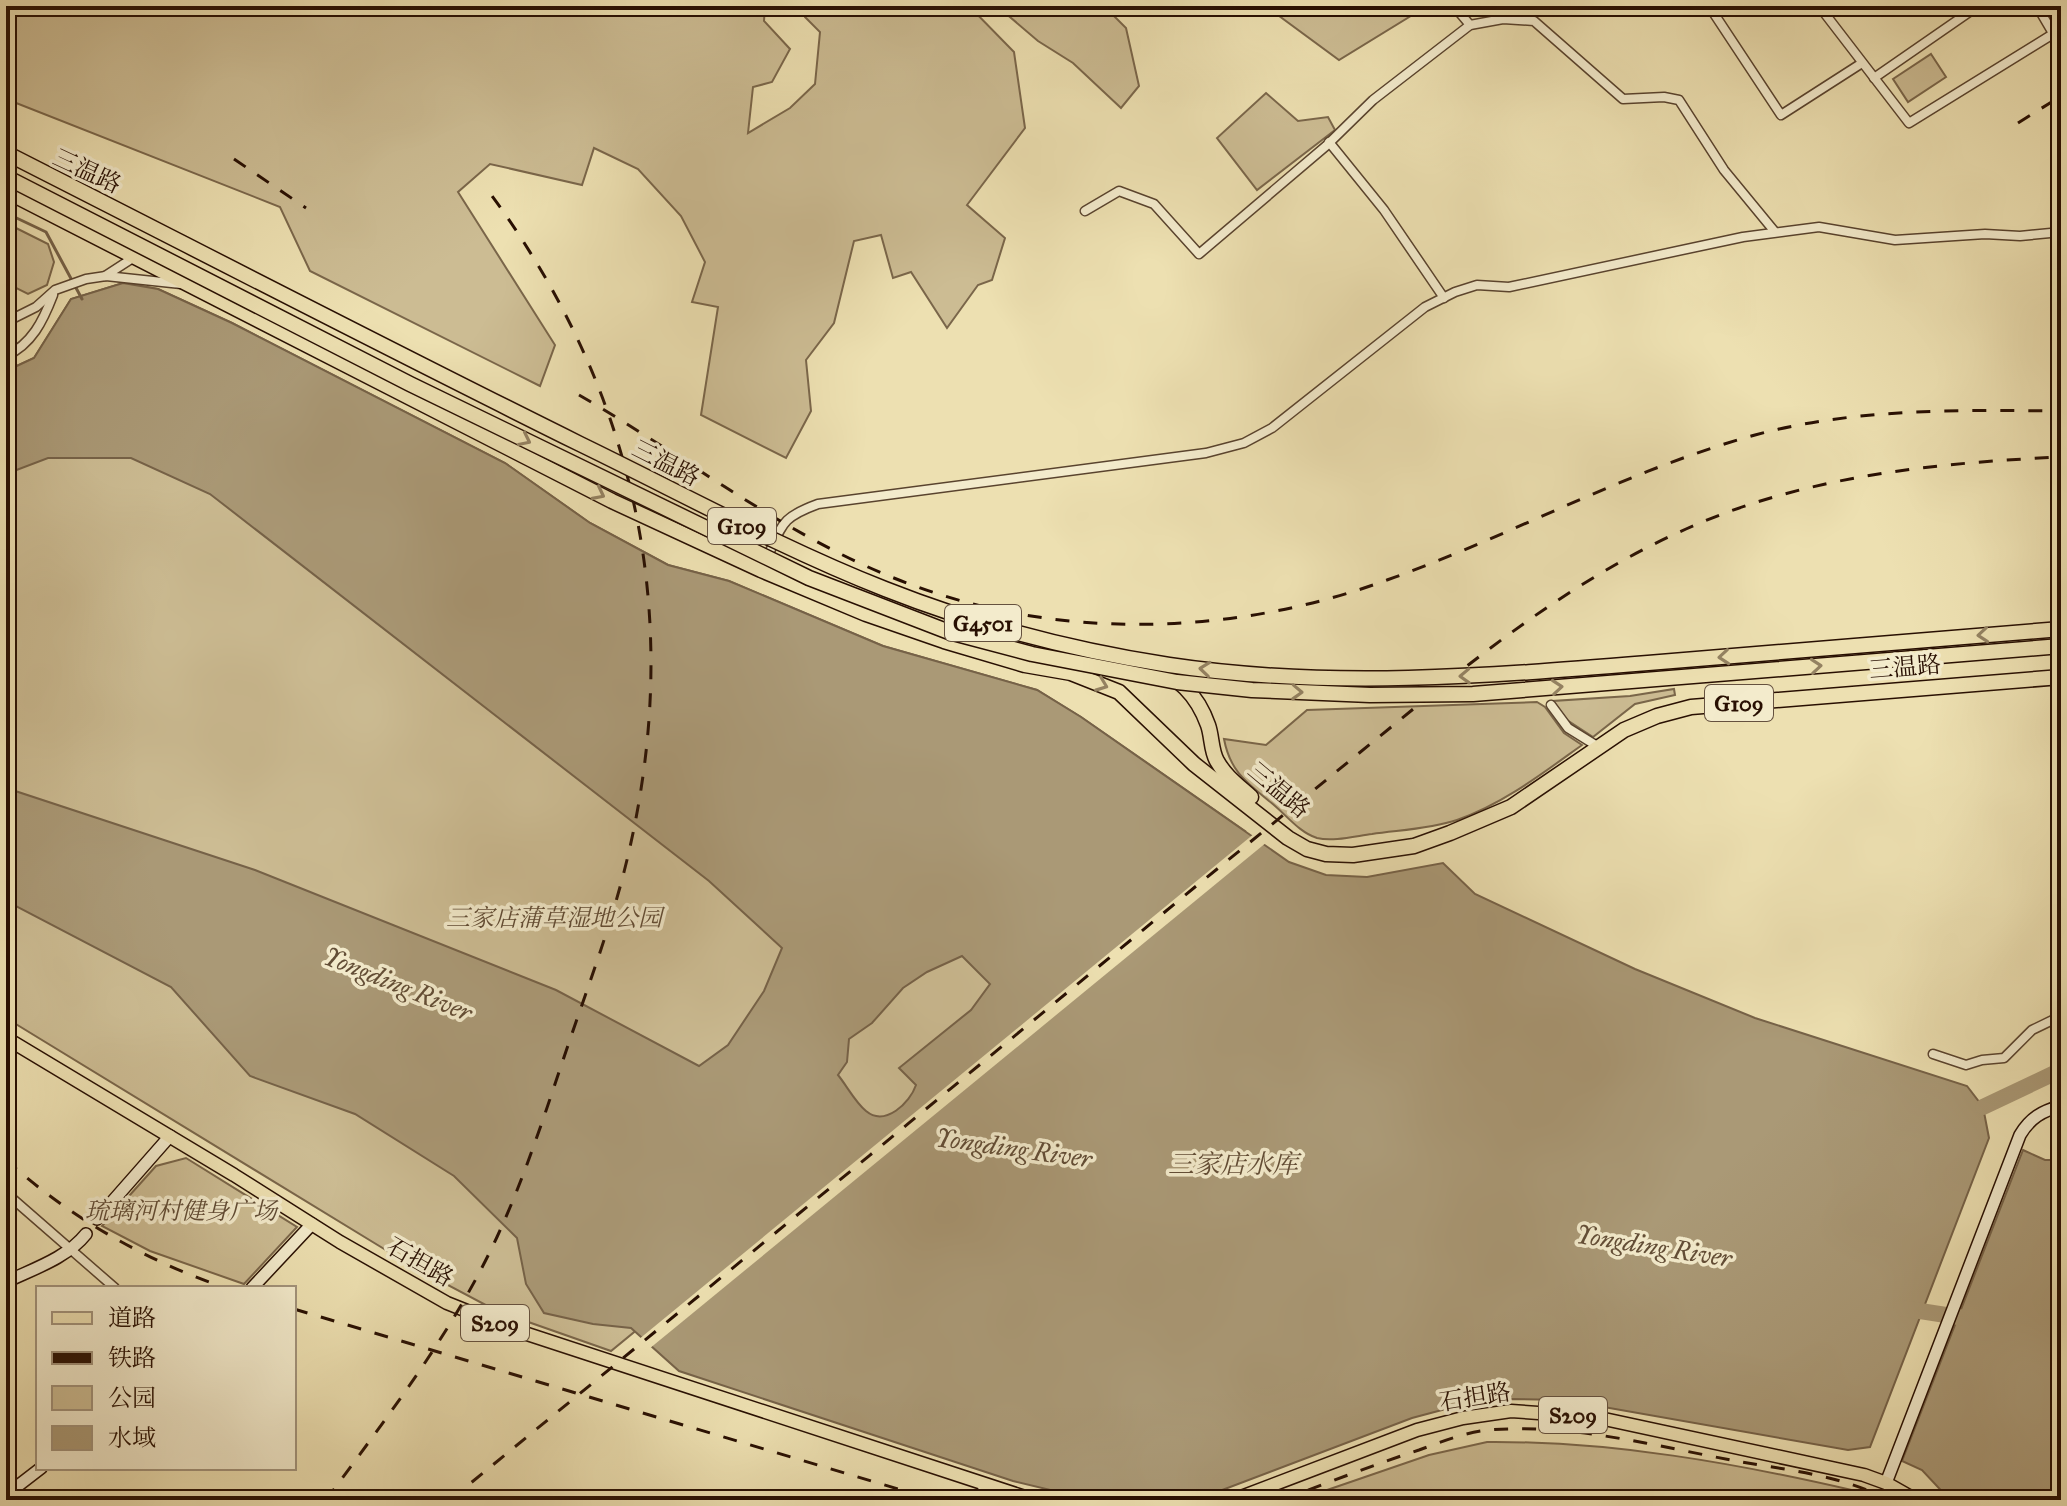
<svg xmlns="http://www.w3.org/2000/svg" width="2067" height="1506" viewBox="0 0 2067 1506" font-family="'IM FELL Great Primer','Noto Serif SC',serif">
  <rect width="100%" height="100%" fill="#ede0b1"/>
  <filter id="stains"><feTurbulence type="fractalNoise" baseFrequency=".0025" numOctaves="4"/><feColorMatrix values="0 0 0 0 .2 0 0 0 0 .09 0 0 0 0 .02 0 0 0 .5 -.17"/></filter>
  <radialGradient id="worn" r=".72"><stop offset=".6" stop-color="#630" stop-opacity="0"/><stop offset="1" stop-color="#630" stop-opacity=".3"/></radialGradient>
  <g fill="#ccbc93" stroke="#7a664a" stroke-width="2">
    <polygon points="6,6 765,6 764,21 790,49 772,82 753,87 748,133 790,108 815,84 820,32 805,17 805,6 969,6 1014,52 1025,128 967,205 1005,238 992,280 978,285 947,328 911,272 893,278 881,235 854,241 834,323 806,360 811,411 786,458 701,415 718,307 692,302 705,262 681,216 638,169 594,148 582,185 490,164 458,192 555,345 540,386 310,271 280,207 6,99"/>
    <polygon points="997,6 1104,6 1126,28 1139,86 1121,108 1073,63 1038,41"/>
    <polygon points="1274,6 1427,6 1339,60 1271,10"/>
    <polygon points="1931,54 1946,77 1908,102 1893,79"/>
    <polygon points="1266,93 1298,121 1328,117 1335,130 1257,190 1217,138"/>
    <polygon points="6,223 48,244 54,262 47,285 28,294 6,283"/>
    <polygon points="123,283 158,289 232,323 505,463 590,523 668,565 729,581 883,646 1037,690 1081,717 1245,831 611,1351 497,1311 412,1266 6,1018 6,371 34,358 71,299"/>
    <polygon points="1674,689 1675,695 1635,704 1593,737 1567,720 1553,701 1630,696"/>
    <path d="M1537,702l8,5 19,26 18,12c-39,28 -79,59 -125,75 -27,9 -58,10 -85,14 -16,2 -39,8 -55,4 -19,-6 -32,-25 -48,-37 -23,-19 -39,-30 -45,-62l42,6 41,-35z"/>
    <polygon points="186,1158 297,1227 244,1284 150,1251 102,1226 156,1166"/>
    <path d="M1487,1442c125,-1 248,21 369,49l18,9h-576l131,-45z"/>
  </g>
  <g fill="#aa9976" stroke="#766248" stroke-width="2" fill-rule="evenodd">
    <path d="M123,283l35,6 74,34 273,140 85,60 78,42 61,16 154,65 154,44 44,27 208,145 37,13 41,2 76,-14 32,31 160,75 120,49 212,68 16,21 6,31 -119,309 -22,3 -284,-50 -55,-1 -52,7 -45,12 -195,74 -37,8h-88l-79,-19 -334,-110 -48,-43 -38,-4 -49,-11 -18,-29 -9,-46 -63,-62 -99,-62 -105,-38 -79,-89 -165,-86v-113l249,82 301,120 143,76 29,-21 36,-54 18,-43 -73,-67 -499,-387 -79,-36h-83l-42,16v-103l28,-13 37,-59zM962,956l28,28 -19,26 -72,58 17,17c-6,18 -31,42 -50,26 -11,-9 -19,-25 -28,-36l9,-13 2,-23 23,-16 31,-35 24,-16z"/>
    <polygon points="2023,1150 2045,1160 2061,1160 2061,1500 1950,1500 1922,1470 1902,1461"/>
  </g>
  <polygon fill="#ede0b1" points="1255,833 1267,842 649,1349 638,1340"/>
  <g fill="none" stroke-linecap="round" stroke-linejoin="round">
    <polyline stroke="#766248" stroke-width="3" points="6,213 46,232 82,299"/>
    <g stroke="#aa9976" stroke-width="16">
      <polyline points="1983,1107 2061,1070"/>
      <polyline points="1901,1308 1965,1318"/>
    </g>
    <g stroke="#59432e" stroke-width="11">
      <g id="street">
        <polyline points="1454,6 1470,25"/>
        <polyline points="1709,6 1781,115 1862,63"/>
        <polyline points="1819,6 1909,123 2053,34"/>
        <polyline points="2037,6 2061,47"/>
        <polyline points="1874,78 1978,6"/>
        <polyline points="1329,142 1384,210 1444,298"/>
        <polyline points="1085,211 1119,191 1154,204 1199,254 1326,146 1373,100 1470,25 1503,19 1534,21 1623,99 1664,97 1679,100 1724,170 1775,232"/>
        <polyline points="105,276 136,256"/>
        <polyline points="6,322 36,307 55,290 86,279 106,276 181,284"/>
        <path d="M6,356c26,-12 37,-35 47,-61"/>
        <path d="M766,560c17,-36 14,-42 52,-56l388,-51 38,-10 28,-15 153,-121 30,-15 22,-7 32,2 234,-50 76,-10 76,13 90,-6 35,2 41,-4"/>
        <polyline points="1551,705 1568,728 1597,746"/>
        <polyline points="1933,1054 1966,1065 1982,1060 2004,1058 2032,1030 2061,1016"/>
        <polyline points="6,1193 115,1288"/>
        <polyline points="981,1483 986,1500"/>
      </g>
    </g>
    <g stroke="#280f02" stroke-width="14">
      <g id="secondary">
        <polyline points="97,1219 170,1136"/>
        <path d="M6,1282c27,-13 61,-24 80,-48"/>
        <polyline points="252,1288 312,1224"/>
        <path d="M1886,1483l134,-348c10,-17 22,-24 41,-29"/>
        <polyline points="6,1495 41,1468"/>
      </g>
    </g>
    <g stroke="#280f02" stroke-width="15">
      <g id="primary">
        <polyline points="6,1038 234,1175 340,1242 447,1303 512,1329 1034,1500"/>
        <polyline points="1233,1500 1417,1430 1463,1418 1511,1411 1595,1417 1864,1475 1886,1483 1916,1500"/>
      </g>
    </g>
    <g stroke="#280f02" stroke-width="17">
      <g id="highway">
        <polyline points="6,191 612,501 761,570 866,614 944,641 1025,665 1071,673 1119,692 1194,764 1288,838 1307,849 1326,854 1353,855 1414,846 1450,833 1511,807 1624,730 1657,716 1691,707 2061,677"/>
        <path d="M1149,664c29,13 48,30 59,61 4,11 3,26 9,36 8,15 22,25 34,36"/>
      </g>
    </g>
    <use href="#street" stroke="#f3ebcc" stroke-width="8"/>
    <use href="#secondary" stroke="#f3ebcc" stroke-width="11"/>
    <use href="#primary" stroke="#ede0b1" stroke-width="12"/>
    <use href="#highway" stroke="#ede0b1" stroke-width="14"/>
    <g stroke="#280f02" stroke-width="3" stroke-dasharray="14 14" stroke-linecap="butt">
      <polyline points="2018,123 2061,96"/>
      <polyline points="234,159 306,208"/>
      <path d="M579,395c111,64 213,147 336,191 150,55 323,49 472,-6 124,-44 240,-110 368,-145 100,-27 203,-25 306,-24"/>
      <path d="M6,1160c65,58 138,100 220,128"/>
      <polyline points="294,1309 935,1500"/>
      <path d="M326,1500c62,-84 127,-168 171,-263 32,-69 54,-143 79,-215 17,-49 35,-99 48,-150 63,-248 15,-478 -137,-683"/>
      <path d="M450,1500c249,-204 497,-408 745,-613 69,-56 137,-112 206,-168 89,-73 179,-143 285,-190 118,-53 248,-66 375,-72"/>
      <path d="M1282,1500c45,-17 91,-35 137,-50 22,-8 47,-18 70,-20 82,-7 166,16 247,31 50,9 107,14 152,39"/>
    </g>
    <g stroke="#280f02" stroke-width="17" stroke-linecap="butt">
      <g id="highway-bridge">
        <path d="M6,153c191,97 382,196 574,291 101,49 201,104 305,145 91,36 187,61 284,76 159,24 320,11 479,-2 138,-11 275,-23 413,-34"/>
        <polyline points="6,177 410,384 809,578 949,632 1032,654 1177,682 1252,690 1370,695 1473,694 2061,646"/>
      </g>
    </g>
    <use href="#highway-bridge" stroke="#ede0b1" stroke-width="14"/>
  </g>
  <defs><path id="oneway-chevron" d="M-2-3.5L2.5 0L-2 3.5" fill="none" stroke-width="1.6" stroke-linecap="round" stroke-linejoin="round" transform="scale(2)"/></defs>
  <g stroke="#948262">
    <use href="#oneway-chevron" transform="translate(525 440) rotate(26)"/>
    <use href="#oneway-chevron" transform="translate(599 494) rotate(27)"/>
    <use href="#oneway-chevron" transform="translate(1983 635) rotate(175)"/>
    <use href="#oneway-chevron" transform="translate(1724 657) rotate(175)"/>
    <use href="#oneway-chevron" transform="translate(1816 666) rotate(-5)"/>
    <use href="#oneway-chevron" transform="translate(1205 669) rotate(-174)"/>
    <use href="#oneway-chevron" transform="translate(1465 676) rotate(178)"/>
    <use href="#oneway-chevron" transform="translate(1102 685) rotate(21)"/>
    <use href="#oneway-chevron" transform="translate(1557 687) rotate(-5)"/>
    <use href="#oneway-chevron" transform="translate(1297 692) rotate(2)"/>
  </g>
  <g text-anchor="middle" stroke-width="7" stroke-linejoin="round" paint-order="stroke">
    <g fill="#f3ebcc" stroke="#65513f" stroke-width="2">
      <rect x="708" y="508" width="68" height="36" rx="6"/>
      <rect x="945" y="605" width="76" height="36" rx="6"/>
      <rect x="1705" y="685" width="68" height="36" rx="6"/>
      <rect x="461" y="1305" width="68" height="36" rx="6"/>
      <rect x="1539" y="1397" width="68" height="36" rx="6"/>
    </g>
    <g font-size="22" font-weight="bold" fill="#280f02">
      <text x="742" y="534">G109</text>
      <text x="983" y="631">G4501</text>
      <text x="1739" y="711">G109</text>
      <text x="495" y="1331">S209</text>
      <text x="1573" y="1423">S209</text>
    </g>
    <g font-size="24" fill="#280f02" stroke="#f3ebcc">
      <text transform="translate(87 171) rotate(25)" y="8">三温路</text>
      <text transform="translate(666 463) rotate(27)" y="8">三温路</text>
      <text transform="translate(1905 667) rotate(-5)" y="8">三温路</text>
      <text transform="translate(1279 790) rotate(40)" y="8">三温路</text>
      <text transform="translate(420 1262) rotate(30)" y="8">石担路</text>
      <text transform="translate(1475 1397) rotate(-9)" y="8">石担路</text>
    </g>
    <g font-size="24" font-style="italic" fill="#614c35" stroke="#f3ebcc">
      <text x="554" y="926">三家店蒲草湿地公园</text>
      <text x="181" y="1219">琉璃河村健身广场</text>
    </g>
    <g font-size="26" font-style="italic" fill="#624d36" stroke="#f3ebcc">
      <text transform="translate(398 984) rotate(22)" y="9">Yongding River</text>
      <text transform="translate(1014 1148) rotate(8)" y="9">Yongding River</text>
      <text x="1233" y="1173">三家店水库</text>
      <text transform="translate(1654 1246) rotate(9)" y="9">Yongding River</text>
    </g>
  </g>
  <rect width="2067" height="1506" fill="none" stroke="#ede0b1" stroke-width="32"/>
  <rect x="8" y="8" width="2051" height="1490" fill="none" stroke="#280f02" stroke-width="4"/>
  <rect x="16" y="16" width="2035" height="1474" fill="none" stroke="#280f02" stroke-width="2"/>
  <rect x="36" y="1286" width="260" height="184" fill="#f3ebcc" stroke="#a2937b" stroke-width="2"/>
  <rect x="52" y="1312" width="40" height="12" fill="#ede0b1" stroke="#a2937b" stroke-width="2"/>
  <text x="108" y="1326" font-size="24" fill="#280f02">道路</text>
  <rect x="52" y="1352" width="40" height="12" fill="#280f02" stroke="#a2937b" stroke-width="2"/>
  <text x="108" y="1366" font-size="24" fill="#280f02">铁路</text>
  <rect x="52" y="1386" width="40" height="24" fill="#ccbc93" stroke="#a2937b" stroke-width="2"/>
  <text x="108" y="1406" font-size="24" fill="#280f02">公园</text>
  <rect x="52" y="1426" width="40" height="24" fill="#aa9976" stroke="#a2937b" stroke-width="2"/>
  <text x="108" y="1446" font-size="24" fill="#280f02">水域</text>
  <rect width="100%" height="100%" filter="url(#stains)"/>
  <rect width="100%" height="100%" fill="url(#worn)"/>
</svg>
